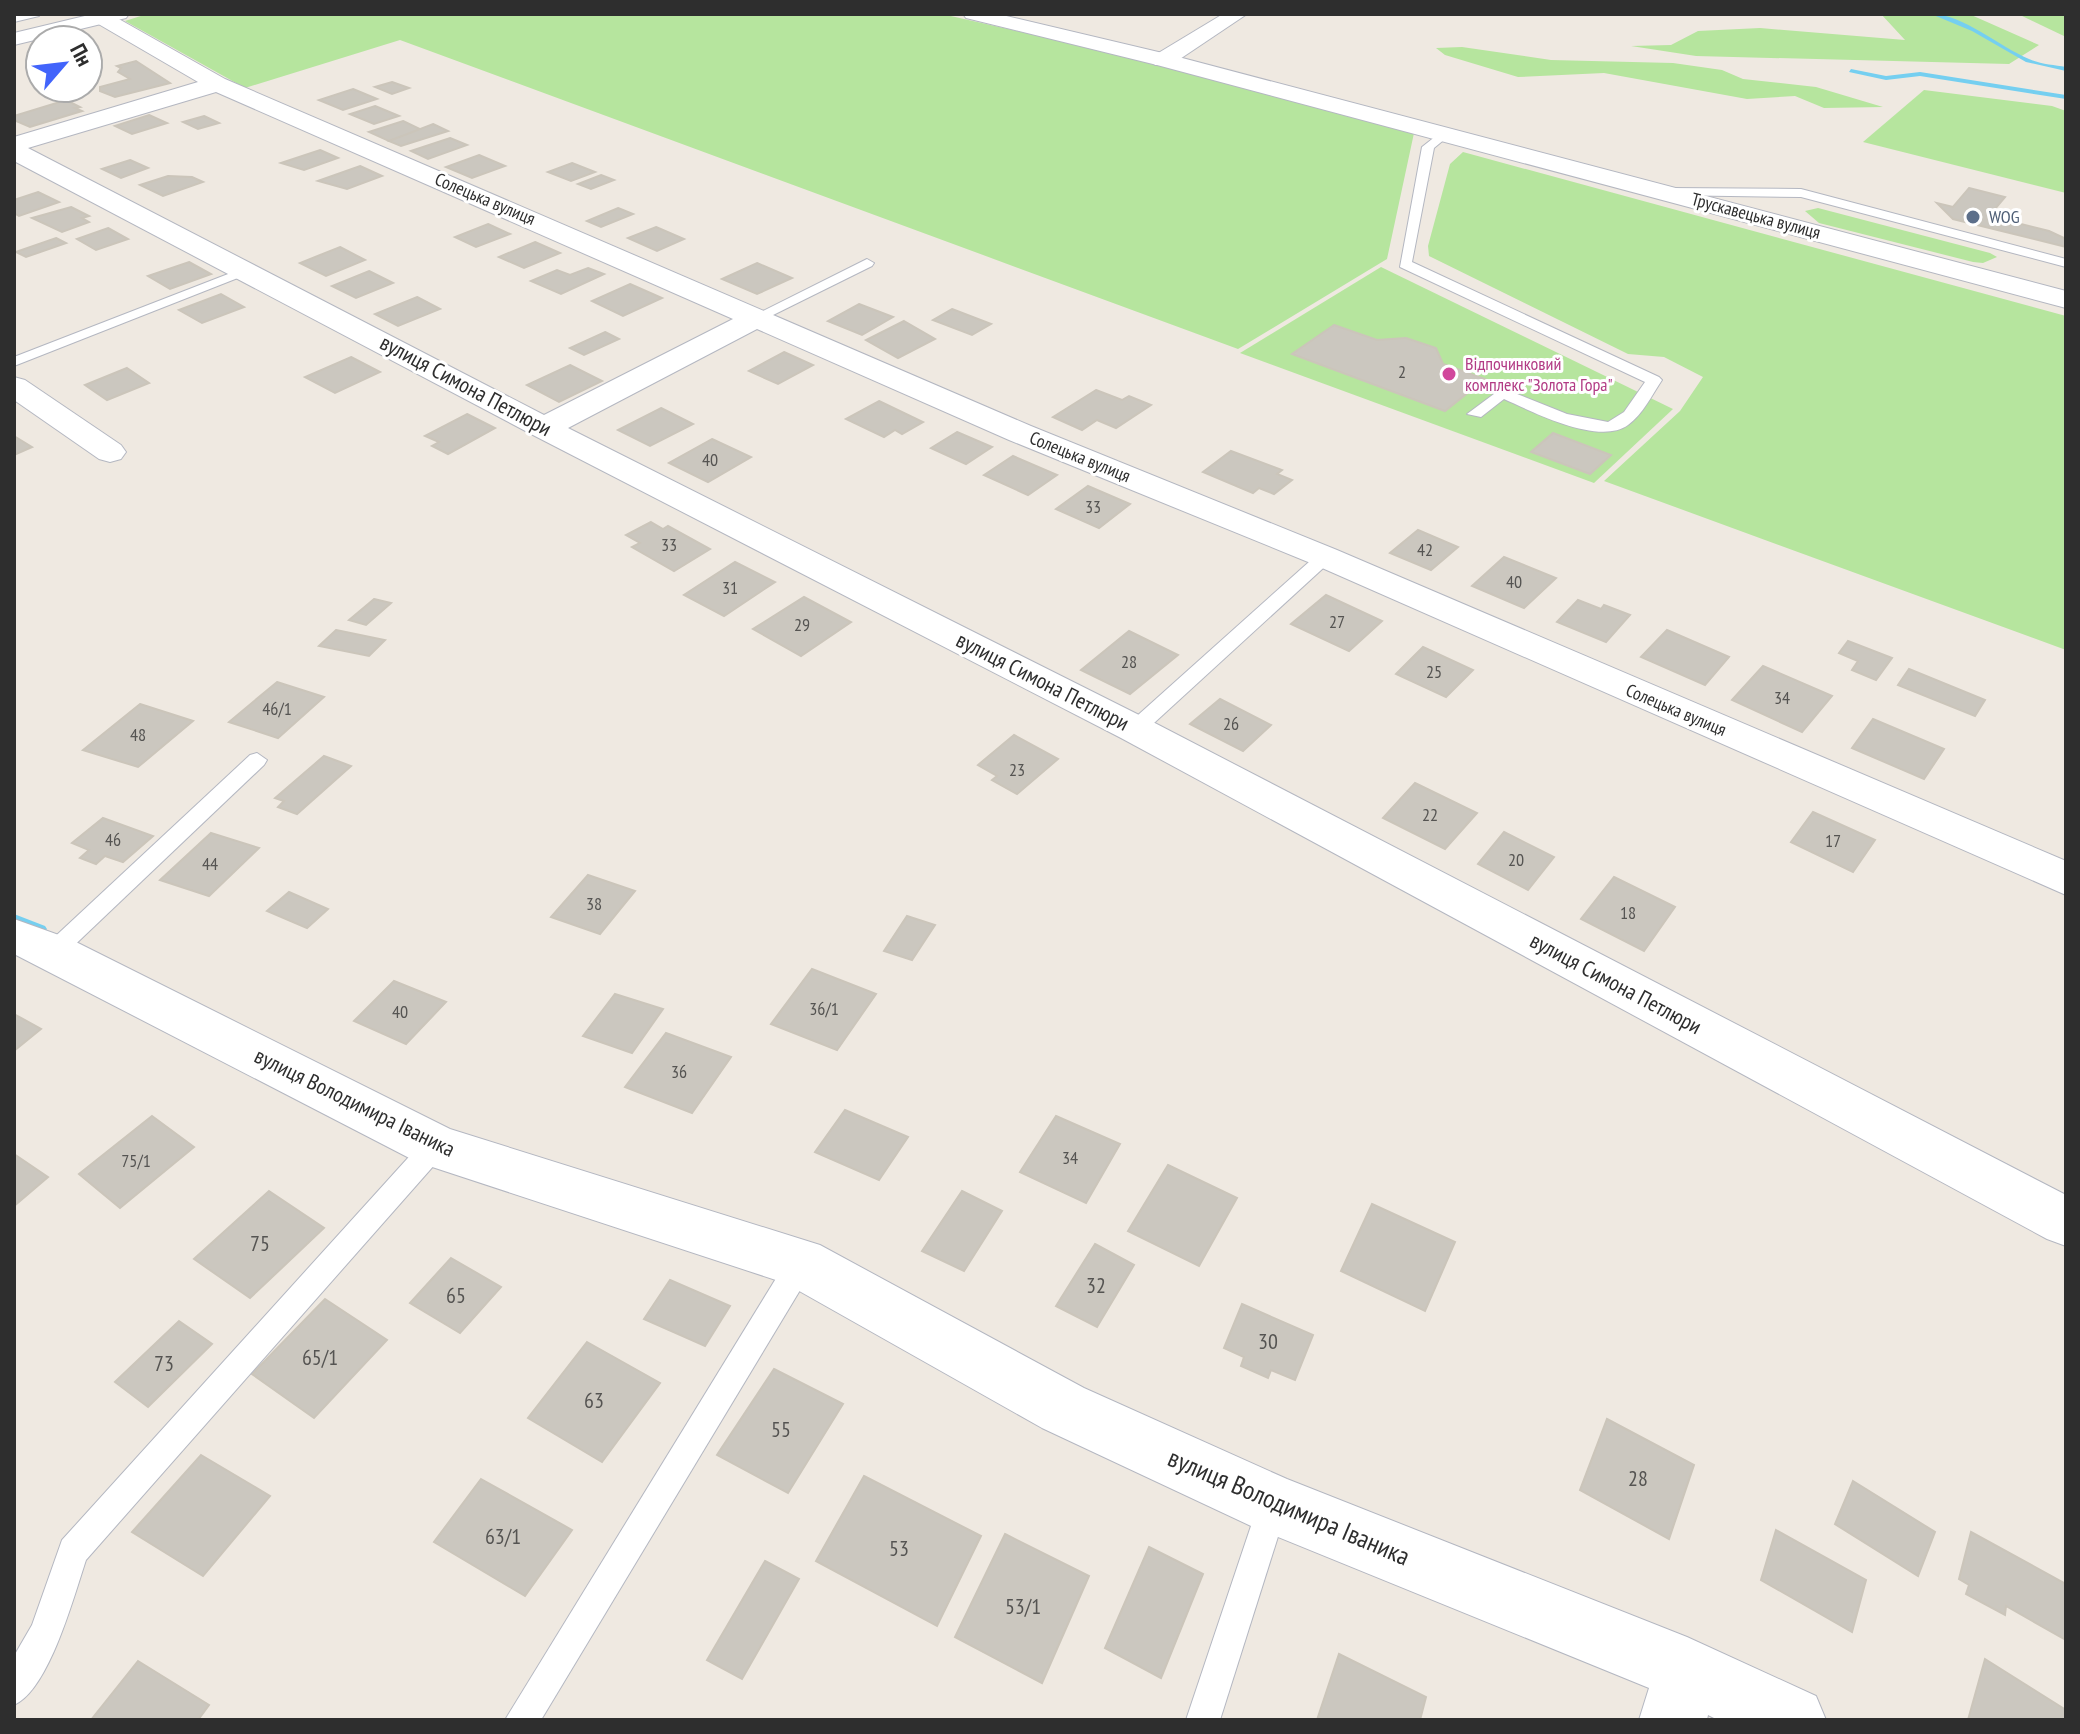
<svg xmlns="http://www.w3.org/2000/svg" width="2080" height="1734" viewBox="0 0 2080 1734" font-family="'PT Sans Narrow',sans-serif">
  <rect width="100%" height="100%" fill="#efe9e1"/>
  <g fill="#b6e59e">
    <polygon points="147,14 942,14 1114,53 1414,133 1387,259 1238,349 400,40 245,88 125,21"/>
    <polygon points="1881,14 1969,14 2039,45 2009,64 1696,56 1631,46 1671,45 1698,31 1760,28 1905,40"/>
    <polygon points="2018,14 2066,14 2066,37"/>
    <polygon points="1462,47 1551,60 1673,63 1722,70 1743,79 1816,87 1883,107 1824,108 1795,96 1747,99 1604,73 1518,77 1445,55 1436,48"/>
    <polygon points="1924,90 2052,106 2066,111 2066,193 1863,142"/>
    <polygon points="1463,152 2066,316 2066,650 1604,481 1680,411 1703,377 1664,357 1628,354 1429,256 1428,246 1450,164"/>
    <polygon points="1818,208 1990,253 1997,257 1983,263 1973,262 1819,223 1805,211"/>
    <polygon points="1381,267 1673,409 1594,483 1240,353"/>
  </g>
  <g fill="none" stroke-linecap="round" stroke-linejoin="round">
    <g fill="#75cff0" fill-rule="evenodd">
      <path d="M1931,14c32,0 69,33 98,45 11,5 25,6 37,8v4l-40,-9 -54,-31z"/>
      <polygon points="1851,69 1886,76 1920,72 2066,95 2066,99 1920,76 1886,80 1849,72"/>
      <polygon points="14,914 45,926 47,929 45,932 41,934 14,924"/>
    </g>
  </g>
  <g fill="#cbc7bf" stroke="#cbc5ba" stroke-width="2">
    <polygon points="136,61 170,83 115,97 100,91 100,87 130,79 118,72 121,68 117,66"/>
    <polygon points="392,82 409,88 392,94 375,87"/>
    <polygon points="353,89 377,99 343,110 319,100"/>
    <polygon points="66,100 80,107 75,108 82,111 30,127 14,120 14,116"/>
    <polygon points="375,106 399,116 374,124 350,114"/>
    <polygon points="149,115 167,123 132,134 115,126"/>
    <polygon points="204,116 219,123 198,129 183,122"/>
    <polygon points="403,121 422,130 389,141 369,132"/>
    <polygon points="433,124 448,131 401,146 389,141"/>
    <polygon points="450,138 467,145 428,159 411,151"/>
    <polygon points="320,150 338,158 304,170 281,163"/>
    <polygon points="479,155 505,166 472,178 446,167"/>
    <polygon points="130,160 148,168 121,178 102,169"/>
    <polygon points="572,163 595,172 571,181 548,172"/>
    <polygon points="360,166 382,176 347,189 318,181"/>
    <polygon points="601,175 614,180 591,189 578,184"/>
    <polygon points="168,176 192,177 203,182 163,196 140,185"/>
    <polygon points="1969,188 2005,197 1989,216 2049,231 2066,239 2066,247 1953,219 1937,203 1953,207"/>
    <polygon points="38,192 59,202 19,216 14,213 14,200"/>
    <polygon points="71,207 89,216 82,218 89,222 62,232 32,218"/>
    <polygon points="618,208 633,214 601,227 587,221"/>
    <polygon points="488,224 510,234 476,247 455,237"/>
    <polygon points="656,227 684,239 657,251 628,238"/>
    <polygon points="108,228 128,239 96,250 77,239"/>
    <polygon points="56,238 66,243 26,257 16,252"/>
    <polygon points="535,242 560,253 524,268 499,257"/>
    <polygon points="340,247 365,260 326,276 300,263"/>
    <polygon points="189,262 211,274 170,289 148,276"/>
    <polygon points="757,263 792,278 757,294 722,279"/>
    <polygon points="588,268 604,274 561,294 531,281 557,270 570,275"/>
    <polygon points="369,271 393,283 356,298 332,286"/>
    <polygon points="630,284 662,298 623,316 592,301"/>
    <polygon points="221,294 244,307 202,323 179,310"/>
    <polygon points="417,297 440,309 398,326 375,314"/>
    <polygon points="859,304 893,317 862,335 828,321"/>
    <polygon points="952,309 991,324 972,335 933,320"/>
    <polygon points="904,321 935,339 898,358 866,340"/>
    <polygon points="1334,325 1377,340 1406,338 1436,348 1443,364 1485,379 1445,411 1292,354"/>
    <polygon points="605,332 619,339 584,355 570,348"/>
    <polygon points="784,352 813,365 778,384 749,371"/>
    <polygon points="351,357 380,372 335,393 305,377"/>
    <polygon points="570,365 602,381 559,402 527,385"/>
    <polygon points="127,368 149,383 107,400 85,385"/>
    <polygon points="1096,390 1122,400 1129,396 1151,405 1116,428 1097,420 1082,430 1053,417"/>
    <polygon points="879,401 923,422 902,434 895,430 884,437 846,419"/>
    <polygon points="661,408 693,424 650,446 618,430"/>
    <polygon points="467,414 495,428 448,454 432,446 439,442 425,436"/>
    <polygon points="957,432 992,447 966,464 931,448"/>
    <polygon points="1553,433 1611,455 1590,474 1531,452"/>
    <polygon points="14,436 32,447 14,455"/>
    <polygon points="712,439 751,457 708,482 669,463"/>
    <polygon points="1231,451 1282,470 1277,474 1292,480 1274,494 1259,488 1253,493 1203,472"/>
    <polygon points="1013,456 1057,475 1028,495 984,475"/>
    <polygon points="1088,486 1130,504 1099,528 1056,509"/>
    <polygon points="651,522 663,529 668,526 710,549 674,571 632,547 640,543 626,535"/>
    <polygon points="1418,530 1458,547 1431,570 1390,553"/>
    <polygon points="1504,557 1556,578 1524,608 1472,586"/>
    <polygon points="735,562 775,582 724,616 684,595"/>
    <polygon points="1326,595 1382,621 1349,651 1291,624"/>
    <polygon points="804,597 851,622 801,656 753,629"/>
    <polygon points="374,599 391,603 366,625 349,620"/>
    <polygon points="1578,600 1601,609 1604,605 1630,615 1606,642 1557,622"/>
    <polygon points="336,630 385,640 369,656 319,646"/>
    <polygon points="1667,630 1729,657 1705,685 1641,657"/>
    <polygon points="1129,631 1178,655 1130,694 1081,670"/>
    <polygon points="1848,641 1892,658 1876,680 1852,670 1858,661 1839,653"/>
    <polygon points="1423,647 1473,670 1446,697 1396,674"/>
    <polygon points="1763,666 1832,696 1802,732 1732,700"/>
    <polygon points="1909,669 1985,700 1975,716 1898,685"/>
    <polygon points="277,682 324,697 278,738 229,722"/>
    <polygon points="1220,699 1271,725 1243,751 1190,724"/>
    <polygon points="140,704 193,721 138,767 83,750"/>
    <polygon points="1873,719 1944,749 1924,779 1852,748"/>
    <polygon points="1014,735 1058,759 1017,794 992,780 997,776 978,765"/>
    <polygon points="324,756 351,766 297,814 278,807 284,801 275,798"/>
    <polygon points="1415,783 1477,813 1445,849 1383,818"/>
    <polygon points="1813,812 1875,840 1853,872 1791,842"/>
    <polygon points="103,818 153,836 123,862 105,856 96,864 80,858 89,850 72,843"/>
    <polygon points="1504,832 1554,857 1528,890 1478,864"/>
    <polygon points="211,833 259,848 209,896 160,880"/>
    <polygon points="588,875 635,891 600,934 551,917"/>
    <polygon points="1614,877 1675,907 1644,951 1581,919"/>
    <polygon points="289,892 328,909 307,928 267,911"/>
    <polygon points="907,916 935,925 912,960 884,951"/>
    <polygon points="812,969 876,994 837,1050 771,1024"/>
    <polygon points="394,981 446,1002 406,1044 354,1021"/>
    <polygon points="615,994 663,1009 632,1053 583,1036"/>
    <polygon points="14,1014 41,1029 14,1051"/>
    <polygon points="666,1033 731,1057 692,1113 625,1087"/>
    <polygon points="845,1110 908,1137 879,1180 815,1152"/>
    <polygon points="152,1116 194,1147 120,1208 79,1174"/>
    <polygon points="1056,1116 1120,1144 1086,1203 1020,1172"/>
    <polygon points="14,1154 48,1177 14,1206"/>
    <polygon points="1168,1165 1237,1198 1199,1266 1128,1231"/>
    <polygon points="269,1191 324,1228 250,1298 194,1259"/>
    <polygon points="962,1191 1002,1211 964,1271 922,1251"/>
    <polygon points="1372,1204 1455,1242 1425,1311 1341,1271"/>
    <polygon points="1095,1244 1134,1265 1097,1327 1056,1306"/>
    <polygon points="451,1258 501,1287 460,1333 410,1303"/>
    <polygon points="670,1280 730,1306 705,1346 644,1319"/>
    <polygon points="325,1299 387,1340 314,1418 252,1374"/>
    <polygon points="1242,1304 1313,1335 1295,1380 1271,1370 1268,1378 1241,1366 1244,1357 1224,1348"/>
    <polygon points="179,1321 212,1344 148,1407 115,1382"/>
    <polygon points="587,1342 660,1383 602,1462 528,1418"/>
    <polygon points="774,1369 843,1404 788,1493 717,1455"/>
    <polygon points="1607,1419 1694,1465 1669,1539 1580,1490"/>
    <polygon points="201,1455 270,1496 203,1576 132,1532"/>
    <polygon points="864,1476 981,1536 937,1626 816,1561"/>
    <polygon points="481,1479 572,1530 525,1596 434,1542"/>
    <polygon points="1853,1481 1935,1532 1918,1576 1835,1524"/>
    <polygon points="1776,1530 1866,1580 1852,1632 1761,1580"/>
    <polygon points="1971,1532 2066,1584 2066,1640 2006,1606 2005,1615 1966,1594 1969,1585 1959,1579"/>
    <polygon points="1005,1534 1089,1576 1042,1683 955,1637"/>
    <polygon points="1149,1547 1203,1574 1161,1678 1105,1648"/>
    <polygon points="765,1561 799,1579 742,1679 707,1660"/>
    <polygon points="1339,1654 1426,1697 1420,1720 1317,1720"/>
    <polygon points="1985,1659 2066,1710 2066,1720 1968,1720"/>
    <polygon points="138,1661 209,1705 198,1720 91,1720"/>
  </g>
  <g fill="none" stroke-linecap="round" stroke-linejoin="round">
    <g stroke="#b4b7c1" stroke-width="2">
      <g id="service">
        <polygon points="40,14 39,16 14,22 14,16"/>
        <path d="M1441,132l10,2 -17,14 -22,114 247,115 3,3c-10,15 -19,34 -34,45 -29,21 -95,-13 -124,-26l-23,18 -14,-3 35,-26 65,26 41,8 16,-10 21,-30 -245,-115 22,-120z"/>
        <polygon points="1667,188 1801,189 2066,259 2066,267 1801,197 1663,195 1661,192"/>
        <polygon points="867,259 874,263 872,266 763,320 751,317"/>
        <polygon points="241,269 253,272 14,366 14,357"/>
        <polygon points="1325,552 1331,553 1331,561 1142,734 1128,734 1125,729 1128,724 1319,553"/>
        <polygon points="257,753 267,760 264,765 62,957 46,957 42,951 46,945 250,755"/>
        <path d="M435,1135l9,3 4,8 -4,8 -358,406c-12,36 -37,130 -72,145v-49l18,-31 30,-85 364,-402z"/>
        <polygon points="801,1251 811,1254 815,1263 811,1272 541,1720 505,1720 791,1254"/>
        <polygon points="1273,1490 1284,1494 1288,1505 1220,1720 1186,1720 1258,1505 1262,1494"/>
      </g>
    </g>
    <g stroke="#b4b7c1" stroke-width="2">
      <g id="minor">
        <path d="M95,14h15l115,65 806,347 306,124 729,311v34l-753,-331 -304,-124 -252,-111 -189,99 581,292 917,475v51l-19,-7 -926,-501 -588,-303 -519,-274v-24l184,-55 -103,-60 -3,-4zM216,92l517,227 -189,96 -516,-267z"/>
        <polygon points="1223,14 1247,14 1171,65 1155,65 1152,60 1155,55"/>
        <polygon points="14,377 25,380 121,445 126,452 121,459 110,462 99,459 14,400"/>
        <polygon points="14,919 70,939 450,1129 820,1245 1084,1388 1287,1479 1687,1637 1816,1696 1826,1720 1718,1720 1708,1715 1707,1720 1639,1720 1649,1688 1251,1526 1042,1428 785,1283 417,1162 14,954"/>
      </g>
    </g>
    <g stroke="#b4b7c1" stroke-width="2">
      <g id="secondary">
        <polygon points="93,14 129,14 126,18 14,45 14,33"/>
        <polygon points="963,14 998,14 1171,55 2066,291 2066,308 1157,65 966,18"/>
      </g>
    </g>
    <use href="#service" fill="#fff" fill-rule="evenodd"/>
    <use href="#minor" fill="#fff" fill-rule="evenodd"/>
    <use href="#secondary" fill="#fff" fill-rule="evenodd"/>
  </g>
  <circle fill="#5c6f8a" stroke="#fff" stroke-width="3" cx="1973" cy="217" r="8"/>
  <circle fill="#d1479c" stroke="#fff" stroke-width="3" cx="1449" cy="374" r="8"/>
  <g text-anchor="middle" stroke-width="6" stroke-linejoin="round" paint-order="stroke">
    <g font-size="18" fill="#2e2e2e" stroke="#fff">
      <text transform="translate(485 199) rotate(23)" y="6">Солецька вулиця</text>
      <text transform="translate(1756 216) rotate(15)" y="6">Трускавецька вулиця</text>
      <text transform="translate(1080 457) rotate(22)" y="6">Солецька вулиця</text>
      <text transform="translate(1676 710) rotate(23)" y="6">Солецька вулиця</text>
    </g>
    <g font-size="18" fill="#4e5e75" stroke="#fff" text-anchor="start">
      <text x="1989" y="223">WOG</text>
    </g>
    <g font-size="18" fill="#b23c85" stroke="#fff" text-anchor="start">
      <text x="1465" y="370">Відпочинковий<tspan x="1465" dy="21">комплекс "Золота Гора"</tspan></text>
    </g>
    <g font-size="18" fill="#555452">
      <text x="1402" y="378">2</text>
      <text x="710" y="466">40</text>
      <text x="1093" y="513">33</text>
      <text x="669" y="551">33</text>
      <text x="1425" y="556">42</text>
      <text x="1514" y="588">40</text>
      <text x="730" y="594">31</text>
      <text x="1337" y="628">27</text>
      <text x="802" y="631">29</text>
      <text x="1129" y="668">28</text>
      <text x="1434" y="678">25</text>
      <text x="1782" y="704">34</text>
      <text x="277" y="715">46/1</text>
      <text x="1231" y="730">26</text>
      <text x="138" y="741">48</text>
      <text x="1017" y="776">23</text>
      <text x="1430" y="821">22</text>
      <text x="113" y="846">46</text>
      <text x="1833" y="847">17</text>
      <text x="1516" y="866">20</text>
      <text x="210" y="870">44</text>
      <text x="594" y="910">38</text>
      <text x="1628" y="919">18</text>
      <text x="824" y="1015">36/1</text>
      <text x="400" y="1018">40</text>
      <text x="679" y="1078">36</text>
      <text x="1070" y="1164">34</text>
      <text x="136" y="1167">75/1</text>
    </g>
    <g font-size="22" fill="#2e2e2e" stroke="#fff">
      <text transform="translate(466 385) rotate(28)" y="8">вулиця Симона Петлюри</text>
      <text transform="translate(1043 681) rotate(27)" y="8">вулиця Симона Петлюри</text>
      <text transform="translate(1616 983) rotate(28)" y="8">вулиця Симона Петлюри</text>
      <text transform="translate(355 1102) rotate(26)" y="8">вулиця Володимира Іваника</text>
    </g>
    <g font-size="22" fill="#555452">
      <text x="260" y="1251">75</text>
      <text x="1096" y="1293">32</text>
      <text x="456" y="1303">65</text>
      <text x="1268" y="1349">30</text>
      <text x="320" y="1365">65/1</text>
      <text x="164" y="1371">73</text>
      <text x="594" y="1408">63</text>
      <text x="781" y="1437">55</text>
      <text x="1638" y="1486">28</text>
      <text x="503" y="1544">63/1</text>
      <text x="899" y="1556">53</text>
      <text x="1023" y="1614">53/1</text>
    </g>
    <g font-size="26" fill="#2e2e2e" stroke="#fff">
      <text transform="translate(1289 1507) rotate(23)" y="9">вулиця Володимира Іваника</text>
    </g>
  </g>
  <rect width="2080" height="1734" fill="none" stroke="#2e2e2e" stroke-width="32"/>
  <g transform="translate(64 64) rotate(62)"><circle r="38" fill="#ffffff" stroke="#ababab" stroke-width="2"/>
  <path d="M0-6L14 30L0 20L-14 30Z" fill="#4264fb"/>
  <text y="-12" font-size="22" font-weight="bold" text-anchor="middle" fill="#2e2e2e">Пн</text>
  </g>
</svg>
